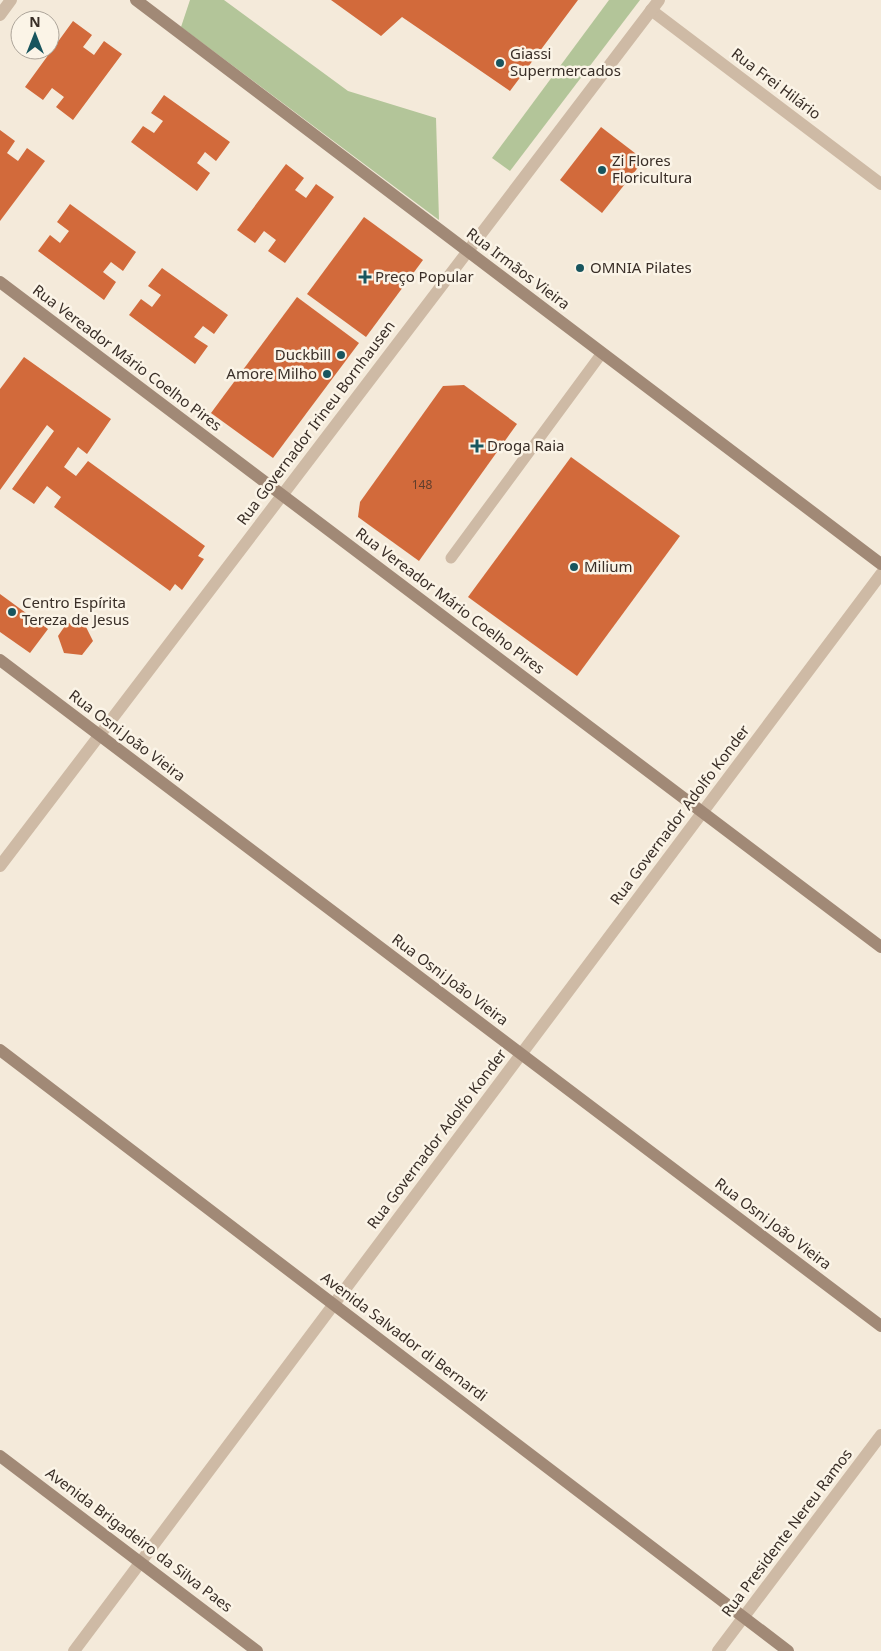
<svg xmlns="http://www.w3.org/2000/svg" width="881" height="1651" viewBox="0 0 881 1651" font-family="'Noto Sans',sans-serif">
  <rect width="100%" height="100%" fill="#f4eada"/>
  <g fill="#b3c599">
    <polygon points="190,0 224,0 348,91 436,118 439,220 181,27"/>
    <polygon points="609,0 640,0 510,171 492,158"/>
  </g>
  <g fill="#d26a3b">
    <polygon points="331,0 578,0 510,91 402,17 381,36"/>
    <polygon points="73,21 92,35 83,47 94,55 104,41 122,54 73,120 56,107 64,97 52,88 43,100 25,87"/>
    <polygon points="164,95 230,142 216,161 205,152 197,163 210,173 197,191 131,142 143,126 154,133 163,121 151,113"/>
    <polygon points="601,127 644,160 602,213 560,180"/>
    <polygon points="0,130 15,141 7,153 18,161 27,148 45,161 0,221"/>
    <polygon points="286,164 304,178 295,190 306,198 316,184 334,197 285,263 268,251 276,240 264,231 255,243 237,230"/>
    <polygon points="70,204 136,252 123,271 111,262 103,272 116,282 104,300 38,251 50,235 60,243 69,231 57,222"/>
    <polygon points="364,217 423,260 366,337 307,294"/>
    <polygon points="162,268 228,315 214,334 203,326 194,337 208,346 195,364 129,315 141,299 152,307 161,295 148,286"/>
    <polygon points="297,297 359,343 273,458 211,413"/>
    <polygon points="24,357 111,419 87,454 78,447 64,467 76,476 88,461 205,546 198,556 204,559 182,590 175,584 170,591 54,507 61,497 47,486 34,504 12,489 54,431 47,425 0,490 0,389"/>
    <polygon points="464,385 517,424 419,561 358,517 360,502 443,386"/>
    <polygon points="571,457 680,536 577,676 468,597"/>
    <polygon points="0,594 48,629 30,653 0,632"/>
    <polygon points="67,623 85,625 93,641 82,655 64,653 58,636"/>
  </g>
  <g fill="none" stroke-linecap="round" stroke-linejoin="round">
    <polyline stroke="#cebaa5" stroke-width="11" points="451,558 602,353"/>
    <g stroke="#cebaa5" stroke-width="12">
      <polyline points="651,10 881,184"/>
      <polyline points="0,15 11,0"/>
      <polyline points="0,866 659,0"/>
      <polyline points="74,1651 881,574"/>
      <polyline points="718,1651 881,1435"/>
    </g>
    <g stroke="#a18976" stroke-width="12">
      <polyline points="136,0 881,564"/>
      <polyline points="0,282 881,947"/>
      <polyline points="0,660 881,1326"/>
      <polyline points="0,1050 788,1651"/>
      <polyline points="0,1456 257,1651"/>
    </g>
  </g>
  <g fill="#18555e" stroke="#fbf4e7" stroke-width="2">
    <circle cx="500" cy="63" r="5"/>
    <circle cx="602" cy="170" r="5"/>
    <circle cx="580" cy="268" r="5"/>
    <path d="M362.5 269.5h5v5h5v5h-5v5h-5v-5h-5v-5h5z"/>
    <circle cx="341" cy="355" r="5"/>
    <circle cx="327" cy="374" r="5"/>
    <path d="M474.5 438.5h5v5h5v5h-5v5h-5v-5h-5v-5h5z"/>
    <circle cx="574" cy="567" r="5"/>
    <circle cx="12" cy="612" r="5"/>
  </g>
  <g text-anchor="middle" stroke-width="5" stroke-linejoin="round" paint-order="stroke">
    <g font-size="12" fill="#5f3d2c">
      <text x="422" y="489">148</text>
    </g>
    <g font-size="15" fill="#392e27" stroke="#fbf4e7" text-anchor="start">
      <text x="510" y="59">Giassi<tspan x="510" dy="17">Supermercados</tspan></text>
      <text x="612" y="166">Zi Flores<tspan x="612" dy="17">Floricultura</tspan></text>
      <text x="590" y="273">OMNIA Pilates</text>
      <text x="375" y="282">Preço Popular</text>
      <text x="331" y="360" text-anchor="end">Duckbill</text>
      <text x="317" y="379" text-anchor="end">Amore Milho</text>
      <text x="487" y="451">Droga Raia</text>
      <text x="584" y="572">Milium</text>
      <text x="22" y="608">Centro Espírita<tspan x="22" dy="17">Tereza de Jesus</tspan></text>
    </g>
    <g font-size="15" fill="#392e27" stroke="#fbf4e7">
      <text transform="translate(776 84) rotate(37)" y="5">Rua Frei Hilário</text>
      <text transform="translate(518 269) rotate(37)" y="5">Rua Irmãos Vieira</text>
      <text transform="translate(127 358) rotate(37)" y="5">Rua Vereador Mário Coelho Pires</text>
      <text transform="translate(316 423) rotate(-53)" y="5">Rua Governador Irineu Bornhausen</text>
      <text transform="translate(450 601) rotate(37)" y="5">Rua Vereador Mário Coelho Pires</text>
      <text transform="translate(127 736) rotate(37)" y="5">Rua Osni João Vieira</text>
      <text transform="translate(680 815) rotate(-53)" y="5">Rua Governador Adolfo Konder</text>
      <text transform="translate(450 980) rotate(37)" y="5">Rua Osni João Vieira</text>
      <text transform="translate(437 1139) rotate(-53)" y="5">Rua Governador Adolfo Konder</text>
      <text transform="translate(773 1224) rotate(37)" y="5">Rua Osni João Vieira</text>
      <text transform="translate(404 1337) rotate(37)" y="5">Avenida Salvador di Bernardi</text>
      <text transform="translate(787 1533) rotate(-53)" y="5">Rua Presidente Nereu Ramos</text>
      <text transform="translate(139 1540) rotate(37)" y="5">Avenida Brigadeiro da Silva Paes</text>
    </g>
  </g>
  <g transform="translate(35 35)"><circle r="24" fill="#fbf4e7" stroke="#ada59a"/>
  <path d="M0-4L9 19L0 12L-9 19Z" fill="#18555e"/>
  <text y="-8" font-size="14" font-weight="bold" text-anchor="middle" fill="#392e27">N</text>
  </g>
</svg>
